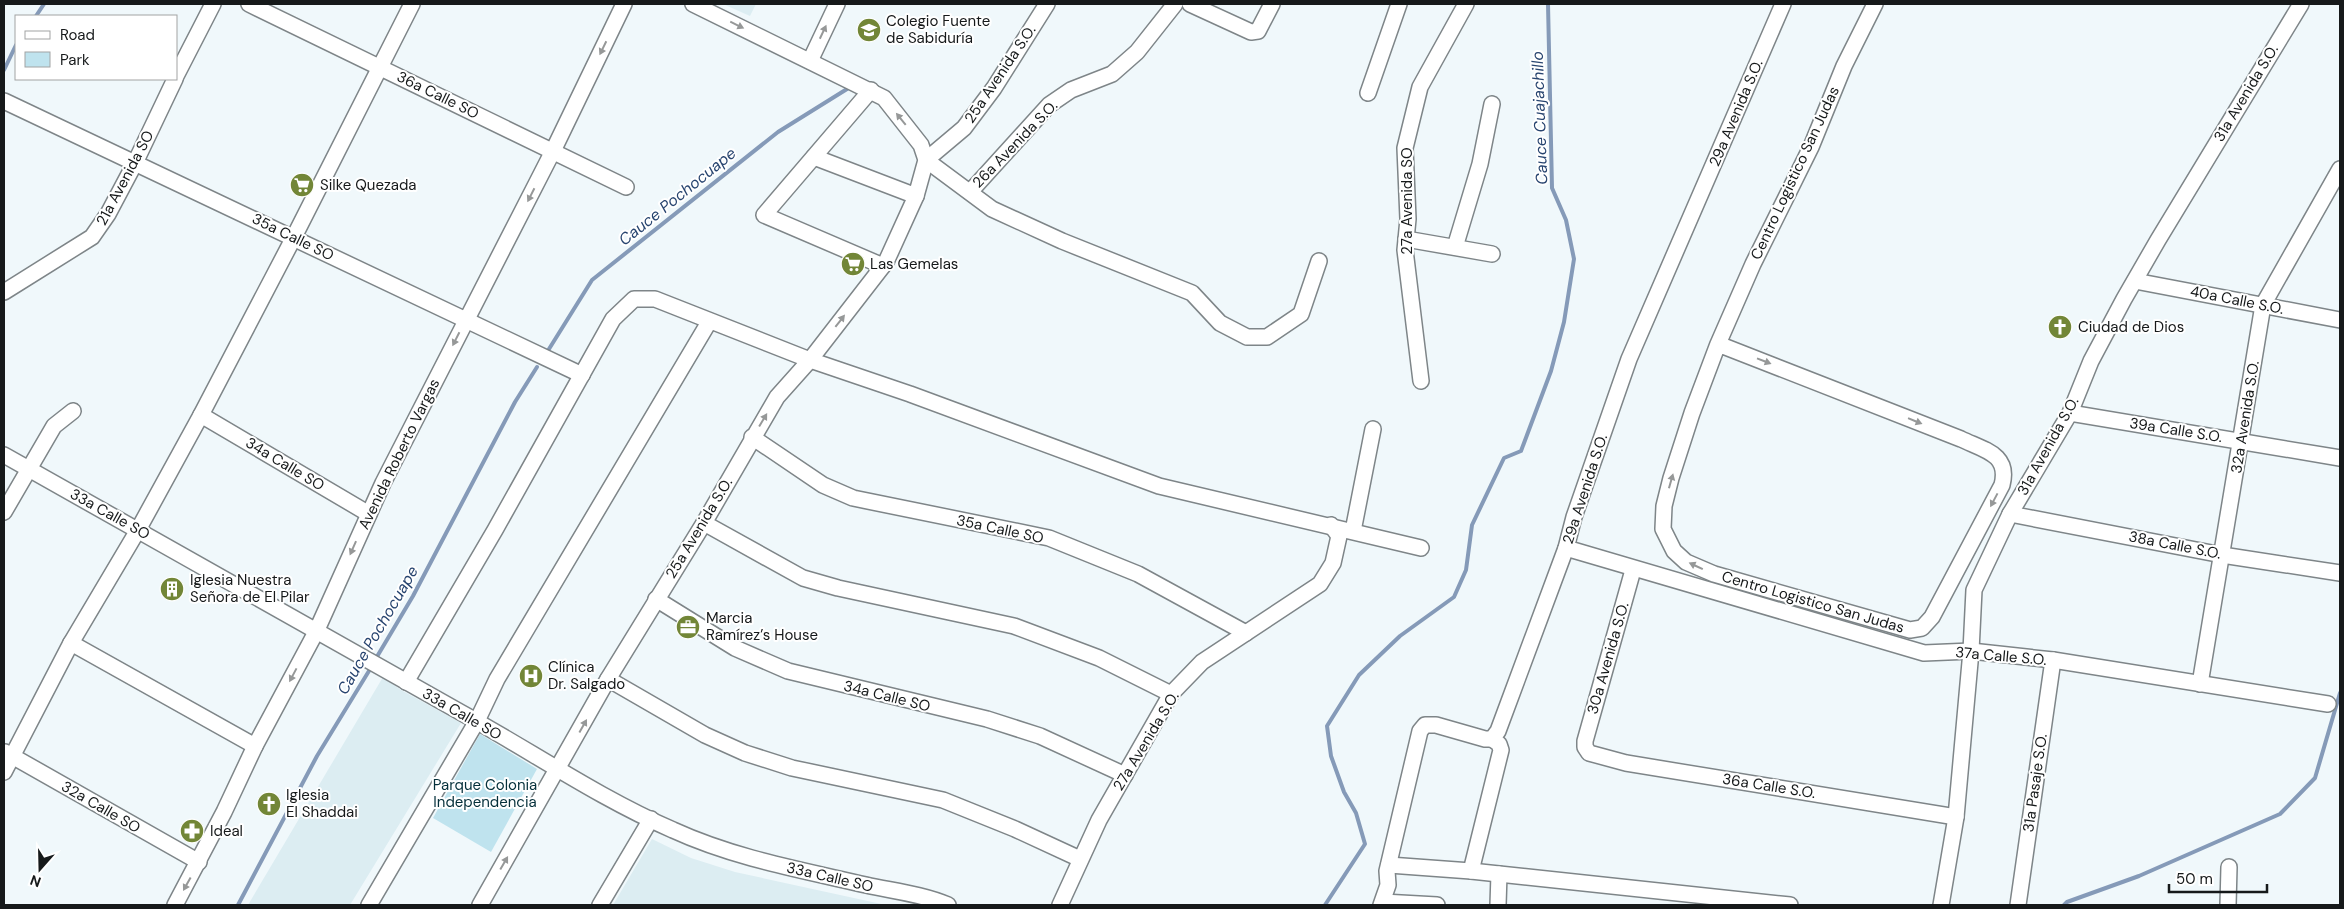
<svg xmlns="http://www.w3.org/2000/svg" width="2344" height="909" viewBox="0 0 2344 909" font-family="'DM Sans',sans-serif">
  <rect width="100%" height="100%" fill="#f0f8fb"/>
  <g fill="#dcedf2">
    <polygon points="723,4 756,4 750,16"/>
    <polygon points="383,677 401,690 461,723 350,905 248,905"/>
    <polygon points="652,839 691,858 735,872 886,905 613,905"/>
  </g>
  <polygon fill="#bfe3ee" points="480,734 537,769 491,852 433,818"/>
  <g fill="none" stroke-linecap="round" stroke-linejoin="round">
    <g stroke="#859ab8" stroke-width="4">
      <polyline points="36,16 44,4"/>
      <polyline points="4,70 16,45"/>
      <polyline points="549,349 592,280 778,132 847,89"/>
      <polyline points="375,660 413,596 515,402 537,367"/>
      <polyline points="238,905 317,756 372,666"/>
      <polyline points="1325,905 1365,844 1356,813 1344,792 1331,756 1327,726 1359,675 1400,636 1454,597 1466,570 1472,525 1504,458 1521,451 1551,371 1564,322 1574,259 1566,220 1552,188 1548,4"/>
      <polyline points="2064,905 2067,902 2139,876 2280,814 2315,778 2340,693"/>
    </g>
    <g stroke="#7e8588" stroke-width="18">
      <g id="minor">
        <polyline points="249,4 626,187"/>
        <polyline points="1190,4 1251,32 1258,31 1272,4"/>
        <polyline points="810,61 837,4"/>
        <polyline points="176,76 213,4"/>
        <polyline points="871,90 764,215 883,266"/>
        <polyline points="1368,93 1399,4"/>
        <polyline points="4,101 582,375"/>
        <polyline points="814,157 916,196"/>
        <polyline points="926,160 992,209 1062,241 1192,293 1220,323 1247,337 1267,337 1301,314 1319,261"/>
        <polyline points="926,160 964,128 994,88 1047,4"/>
        <polyline points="970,192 1049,105 1071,90 1112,74 1137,52 1175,4"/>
        <polyline points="1406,239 1492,254"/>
        <polyline points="1455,247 1480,164 1492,104"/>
        <polyline points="2135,281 2340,320"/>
        <polyline points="4,292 92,237 108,214 135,163 175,79"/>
        <path d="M1718,344l243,95c23,11 49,15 41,46l-70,132 -10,11 -12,2 -196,-56 -28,-12 -12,-11 -11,-22 1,-23 7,-28 21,-65 26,-69 35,-80 58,-117 33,-81 31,-62"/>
        <polyline points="1421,381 1405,250 1408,219 1405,148 1420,87 1466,4"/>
        <polyline points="2070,413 2340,458"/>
        <polyline points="201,415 369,514"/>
        <polyline points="752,437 823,485 853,498 1049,538 1138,574 1246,633"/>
        <path d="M4,455c152,85 304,171 456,257 71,39 139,86 213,118 61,28 128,40 193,55 27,6 56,9 82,20"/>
        <polyline points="4,512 54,426 73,411"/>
        <polyline points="2010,514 2222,555 2340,573"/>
        <polyline points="704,523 803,578 838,588 1014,626 1099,658 1171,694"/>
        <polyline points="1353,531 1373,429"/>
        <polyline points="1566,548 1924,653 1971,651 2053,660 2328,704"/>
        <polyline points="1633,570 1585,741 1585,747 1589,753 1626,763 1956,817"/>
        <polyline points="656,599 735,648 788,671 987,719 1040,736 1125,775"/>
        <polyline points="71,643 255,746"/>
        <polyline points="608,679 705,735 745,753 792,768 943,800 1015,829 1080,859"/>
        <polyline points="406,682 495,530 613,319 634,299 655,299 810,360 910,394 1159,486 1421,548"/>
        <polyline points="2200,684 2263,305 2340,169"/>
        <polyline points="5,752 199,862"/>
        <polyline points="4,772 71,643 138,530 201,415 294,237 412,4"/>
        <polyline points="1389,865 1471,871 1790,905"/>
        <polyline points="1471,871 1501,750 1499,744 1492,739"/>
        <polyline points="1383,902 1437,905"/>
        <polyline points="175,905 224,812 255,746 316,632 383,483 553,151 624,4"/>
        <polyline points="369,905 477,721 497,679 709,322"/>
        <polyline points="480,905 608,679 704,523 777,397 810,360 886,262 916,196 926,160 921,145 884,98 693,4"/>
        <polyline points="600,905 651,819"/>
        <polyline points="1060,905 1099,820 1171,694 1202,662 1320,584 1333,563 1339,536 1331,525"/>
        <polyline points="1381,905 1388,885 1387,871 1420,731 1425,725 1436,725 1485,739 1492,739 1498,731 1566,548 1574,517 1629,359 1783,4"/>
        <polyline points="1498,905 1499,874"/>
        <polyline points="1941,905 1956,817 1971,651 1974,590 2010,514 2070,413 2091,361 2124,299 2158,240 2301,4"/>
        <polyline points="2018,905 2053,660"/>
        <polyline points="2228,905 2229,867"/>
      </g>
    </g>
    <use href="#minor" stroke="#fff" stroke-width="15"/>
  </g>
  <defs><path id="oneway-solid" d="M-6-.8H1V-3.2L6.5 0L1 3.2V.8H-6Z" transform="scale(1.25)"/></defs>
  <g fill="#969898">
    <use href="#oneway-solid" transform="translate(737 25) rotate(26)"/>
    <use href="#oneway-solid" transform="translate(823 32) rotate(-65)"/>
    <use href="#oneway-solid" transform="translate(603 48) rotate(116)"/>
    <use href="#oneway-solid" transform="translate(901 119) rotate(-129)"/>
    <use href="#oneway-solid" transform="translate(531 195) rotate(117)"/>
    <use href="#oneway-solid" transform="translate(840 321) rotate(-52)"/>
    <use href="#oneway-solid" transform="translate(456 339) rotate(117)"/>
    <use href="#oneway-solid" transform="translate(1764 361) rotate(21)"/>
    <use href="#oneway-solid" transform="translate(763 420) rotate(-59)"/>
    <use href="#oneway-solid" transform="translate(1915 421) rotate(22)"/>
    <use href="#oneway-solid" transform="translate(1671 481) rotate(-74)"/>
    <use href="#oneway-solid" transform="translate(1994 500) rotate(118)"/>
    <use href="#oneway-solid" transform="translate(353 548) rotate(114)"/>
    <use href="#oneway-solid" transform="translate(1696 566) rotate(-155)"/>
    <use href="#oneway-solid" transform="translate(293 675) rotate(118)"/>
    <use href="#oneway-solid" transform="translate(583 726) rotate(-61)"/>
    <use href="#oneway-solid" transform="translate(504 863) rotate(-60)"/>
    <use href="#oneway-solid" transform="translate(187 884) rotate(119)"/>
  </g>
  <defs>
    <g id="school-disc" transform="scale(1.25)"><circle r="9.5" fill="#728637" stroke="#fff"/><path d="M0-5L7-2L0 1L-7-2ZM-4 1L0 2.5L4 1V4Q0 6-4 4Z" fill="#fff"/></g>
    <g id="supermarket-disc" transform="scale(1.25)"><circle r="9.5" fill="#728637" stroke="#fff"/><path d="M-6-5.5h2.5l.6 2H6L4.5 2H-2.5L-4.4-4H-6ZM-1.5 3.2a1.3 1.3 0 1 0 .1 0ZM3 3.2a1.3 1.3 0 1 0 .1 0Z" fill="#fff"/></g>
    <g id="church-disc" transform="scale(1.25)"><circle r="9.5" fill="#728637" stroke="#fff"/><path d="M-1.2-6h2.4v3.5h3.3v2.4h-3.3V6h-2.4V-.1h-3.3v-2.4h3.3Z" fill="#fff"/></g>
    <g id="building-disc" transform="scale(1.25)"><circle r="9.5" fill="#728637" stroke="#fff"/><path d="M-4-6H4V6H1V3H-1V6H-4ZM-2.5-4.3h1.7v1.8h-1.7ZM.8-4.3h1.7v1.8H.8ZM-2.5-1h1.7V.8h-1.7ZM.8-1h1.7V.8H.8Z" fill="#fff"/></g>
    <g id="office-disc" transform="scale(1.25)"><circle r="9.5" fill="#728637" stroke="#fff"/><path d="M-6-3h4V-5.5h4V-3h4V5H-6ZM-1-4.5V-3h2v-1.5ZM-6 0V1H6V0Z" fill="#fff"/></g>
    <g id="hospital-disc" transform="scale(1.25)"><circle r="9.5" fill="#728637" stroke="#fff"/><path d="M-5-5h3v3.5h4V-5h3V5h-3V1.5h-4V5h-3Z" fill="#fff"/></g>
    <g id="pharmacy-disc" transform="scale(1.25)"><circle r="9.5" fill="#728637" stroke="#fff"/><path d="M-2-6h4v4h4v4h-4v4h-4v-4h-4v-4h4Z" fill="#fff"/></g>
  </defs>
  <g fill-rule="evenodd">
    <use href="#school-disc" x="869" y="30"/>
    <use href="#supermarket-disc" x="302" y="185"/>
    <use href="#supermarket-disc" x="853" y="264"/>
    <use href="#church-disc" x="2060" y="327"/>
    <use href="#building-disc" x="172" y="589"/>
    <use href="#office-disc" x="688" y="627"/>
    <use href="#hospital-disc" x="531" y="676"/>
    <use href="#church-disc" x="269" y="804"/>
    <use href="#pharmacy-disc" x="192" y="831"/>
  </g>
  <g text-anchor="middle" stroke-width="4" stroke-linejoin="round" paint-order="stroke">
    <g font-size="15" fill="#16191a" stroke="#fff" text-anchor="start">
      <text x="886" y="26">Colegio Fuente<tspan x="886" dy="17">de Sabiduría</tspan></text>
      <text x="320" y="190">Silke Quezada</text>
      <text x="870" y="269">Las Gemelas</text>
      <text x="2078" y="332">Ciudad de Dios</text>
      <text x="190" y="585">Iglesia Nuestra<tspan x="190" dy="17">Señora de El Pilar</tspan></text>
      <text x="706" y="623">Marcia<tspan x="706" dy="17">Ramírez’s House</tspan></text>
      <text x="548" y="672">Clínica<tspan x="548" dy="17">Dr. Salgado</tspan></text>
      <text x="286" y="800">Iglesia<tspan x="286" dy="17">El Shaddai</tspan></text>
      <text x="210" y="836">Ideal</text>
    </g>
    <g font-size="15" fill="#16191a" stroke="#fff">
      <text transform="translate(1000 74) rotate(-56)" y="5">25a Avenida S.O.</text>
      <text transform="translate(2246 93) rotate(-59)" y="5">31a Avenida S.O.</text>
      <text transform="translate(438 95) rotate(26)" y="5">36a Calle SO</text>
      <text transform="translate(1736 113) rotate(-67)" y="5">29a Avenida S.O.</text>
      <text transform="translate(1015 144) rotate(-46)" y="5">26a Avenida S.O.</text>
      <text transform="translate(1795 173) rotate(-65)" y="5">Centro Logistico San Judas</text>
      <text transform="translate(125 178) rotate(-62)" y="5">21a Avenida SO</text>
      <text transform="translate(1407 201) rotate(-90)" y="5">27a Avenida SO</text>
      <text transform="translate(293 237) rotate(26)" y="5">35a Calle SO</text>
      <text transform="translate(2237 300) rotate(11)" y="5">40a Calle S.O.</text>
      <text transform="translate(2245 417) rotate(-81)" y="5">32a Avenida S.O.</text>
      <text transform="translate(2176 430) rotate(9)" y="5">39a Calle S.O.</text>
      <text transform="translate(2048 446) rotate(-61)" y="5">31a Avenida S.O.</text>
      <text transform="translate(399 454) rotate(-64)" y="5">Avenida Roberto Vargas</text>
      <text transform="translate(285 464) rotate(31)" y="5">34a Calle SO</text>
      <text transform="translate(1585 489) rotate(-72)" y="5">29a Avenida S.O.</text>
      <text transform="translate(110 514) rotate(29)" y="5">33a Calle SO</text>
      <text transform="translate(699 528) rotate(-59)" y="5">25a Avenida S.O.</text>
      <text transform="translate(1000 529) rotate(12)" y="5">35a Calle SO</text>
      <text transform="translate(2175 545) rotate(11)" y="5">38a Calle S.O.</text>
      <text transform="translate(1813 602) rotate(16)" y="5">Centro Logistico San Judas</text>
      <text transform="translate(2001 656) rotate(5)" y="5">37a Calle S.O.</text>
      <text transform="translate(1608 658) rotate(-74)" y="5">30a Avenida S.O.</text>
      <text transform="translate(887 696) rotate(14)" y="5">34a Calle SO</text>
      <text transform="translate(462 714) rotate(30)" y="5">33a Calle SO</text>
      <text transform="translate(1146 741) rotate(-59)" y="5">27a Avenida S.O.</text>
      <text transform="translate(2035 783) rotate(-82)" y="5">31a Pasaje S.O.</text>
      <text transform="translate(1769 786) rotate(9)" y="5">36a Calle S.O.</text>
      <text transform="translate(101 807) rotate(30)" y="5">32a Calle SO</text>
      <text transform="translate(830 877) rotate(13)" y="5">33a Calle SO</text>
    </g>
    <g font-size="15" fill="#042f3a" stroke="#fff">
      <text x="485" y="790">Parque Colonia<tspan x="485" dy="17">Independencia</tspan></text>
    </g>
    <g font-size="16" font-style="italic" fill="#27446f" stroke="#fff">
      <text transform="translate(1539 118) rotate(-92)" y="6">Cauce Cuajachillo</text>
      <text transform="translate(677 196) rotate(-39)" y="6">Cauce Pochocuape</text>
      <text transform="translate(377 630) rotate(-60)" y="6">Cauce Pochocuape</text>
    </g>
  </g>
  <rect width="2344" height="909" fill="none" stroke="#16191a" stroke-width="10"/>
  <rect x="15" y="15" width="162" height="65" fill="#ffffff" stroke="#a2a3a3"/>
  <rect x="25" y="31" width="25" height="8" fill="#ffffff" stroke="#a2a3a3"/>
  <text x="60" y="40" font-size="15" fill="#16191a">Road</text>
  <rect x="25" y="52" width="25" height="15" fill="#bfe3ee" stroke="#a2a3a3"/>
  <text x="60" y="65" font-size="15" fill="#16191a">Park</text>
  <g transform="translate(40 869) rotate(200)" stroke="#ffffff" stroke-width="4" paint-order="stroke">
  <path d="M0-4L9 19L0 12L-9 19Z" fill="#16191a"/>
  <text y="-8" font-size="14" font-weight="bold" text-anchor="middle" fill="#16191a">N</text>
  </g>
  <path d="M2169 884v8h98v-8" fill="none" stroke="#16191a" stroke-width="2.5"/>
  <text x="2176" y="884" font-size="15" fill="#16191a" stroke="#ffffff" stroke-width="4" paint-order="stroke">50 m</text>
</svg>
